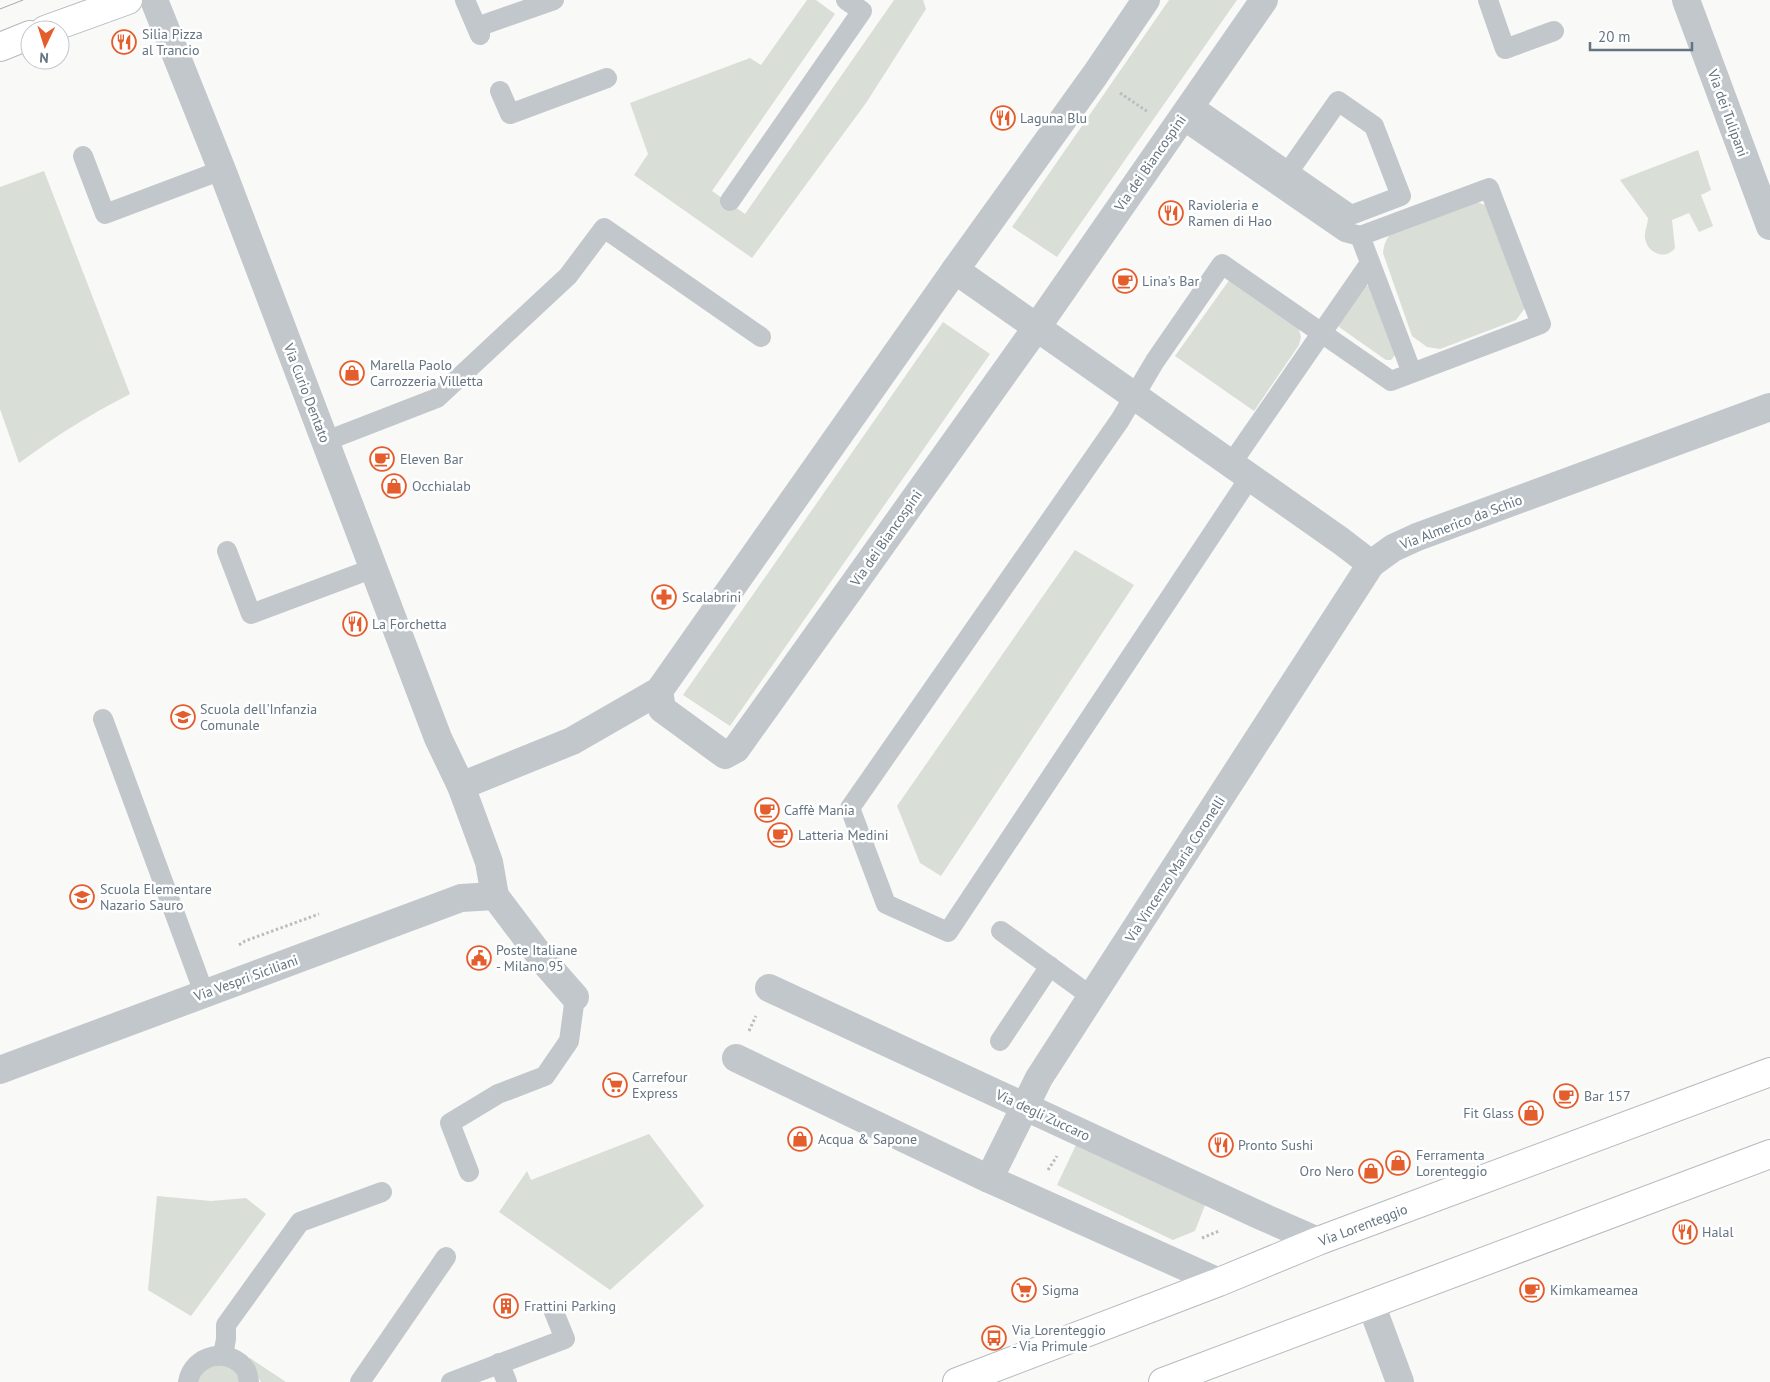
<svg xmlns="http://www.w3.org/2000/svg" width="1770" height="1382" viewBox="0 0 1770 1382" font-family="'PT Sans',sans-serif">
  <rect width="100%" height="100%" fill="#f9f9f7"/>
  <g fill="#d9ded6">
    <polygon points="807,0 816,0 835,14 712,191 745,214 894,0 923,0 926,9 866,103 752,258 634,175 648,154 630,103 750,58 761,65"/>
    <polygon points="1169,0 1237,0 1057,257 1012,227"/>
    <path d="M1698,150l13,40 -10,5 12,31 -14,6 -10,-19 -17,7 3,28c-10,13 -28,5 -30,-10 -1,-7 3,-13 3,-20l-28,-38z"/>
    <path d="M44,171l86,223c-41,21 -74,42 -111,69l-19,-54v-222z"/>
    <path d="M1477,202l8,3 40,103 -9,12 -76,29 -13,-2 -15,-11 -29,-83c1,-10 4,-16 11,-23z"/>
    <polygon points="1230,279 1298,325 1301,337 1299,345 1254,411 1175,356"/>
    <polygon points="1371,285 1396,354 1391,360 1386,360 1339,327 1340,323 1366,286"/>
    <polygon points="943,322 990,354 730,726 683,695"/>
    <polygon points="1075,550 1134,585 941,876 920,863 897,806"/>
    <polygon points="649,1134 704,1206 610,1290 499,1212 527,1171 531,1180"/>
    <polygon points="1076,1145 1205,1205 1195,1231 1173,1240 1057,1185"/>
    <polygon points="157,1196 211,1201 246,1198 266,1214 191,1316 148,1290"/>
    <polygon points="250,1358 286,1382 261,1382 248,1361"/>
    <path d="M210,1363c16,3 26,2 31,19h-47z"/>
  </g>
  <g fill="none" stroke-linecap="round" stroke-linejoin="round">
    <g stroke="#b5babf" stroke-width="30">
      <g id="secondary">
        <polyline points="45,30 128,0"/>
        <polyline points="0,47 30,35"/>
      </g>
    </g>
    <g stroke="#b4b9bd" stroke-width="30">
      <g id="primary">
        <polyline points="957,1382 1219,1282 1318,1241 1770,1072"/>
        <polyline points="1163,1382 1770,1154"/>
      </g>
    </g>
    <g stroke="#babec1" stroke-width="3" stroke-dasharray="2.5 2.5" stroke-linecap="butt">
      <polyline points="1120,93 1148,112"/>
      <polyline points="239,945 245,941 319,914"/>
      <polyline points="749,1031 756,1016"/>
      <polyline points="1048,1170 1057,1156"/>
      <polyline points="1202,1238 1219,1231"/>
    </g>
    <g stroke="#c2c7cb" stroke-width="20">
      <polyline points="465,0 480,35"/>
      <polyline points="1488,0 1505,49 1554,31"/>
      <polyline points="477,27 554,0"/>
      <polyline points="500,91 510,114 607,78"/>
      <polyline points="1191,104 1351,215 1401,196 1374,126 1338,101 1289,171"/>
      <polyline points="1181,119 1345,232 1360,236"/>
      <polyline points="83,156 105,214 222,170"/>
      <polyline points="730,201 862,11 846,0"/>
      <polyline points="326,441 437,398 568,276 604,228 761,337"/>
      <polyline points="1231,464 1370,263"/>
      <polyline points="1250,477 948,932 886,904 850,808 1120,420 1155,361 1222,264 1391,381 1541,324 1489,188 1360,236 1412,373"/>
      <polyline points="227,551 251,614 374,568"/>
      <polyline points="103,719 204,993"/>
      <polyline points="1001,931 1092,997"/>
      <polyline points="1000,1041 1050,966"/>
      <polyline points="469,1172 450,1123 498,1094 545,1076 569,1041 575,997"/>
      <polyline points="223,1355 226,1339 226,1325 300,1222 382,1192"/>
      <polyline points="499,1363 507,1382"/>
      <path d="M188,1382c5,-28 42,-36 58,-12 2,4 2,8 3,12"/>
      <polyline points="360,1382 446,1257"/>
      <polyline points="451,1382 565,1339 554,1312"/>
    </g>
    <g stroke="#c2c7cb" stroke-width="28">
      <polyline points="154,0 222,170 438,738 461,786 489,862 495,896 547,965 575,997"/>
      <polyline points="1686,0 1770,226"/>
      <polyline points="955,270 1341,541 1371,564"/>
      <polyline points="659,691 662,709 725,755 736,749 1037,327 1264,0"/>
      <polyline points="461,786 572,741 659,691 955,270 1095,75 1146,0"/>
      <polyline points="769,988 1261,1216 1318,1241"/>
      <polyline points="736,1058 989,1179 1219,1282"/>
      <polyline points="0,1070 461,898 495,896"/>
      <polyline points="989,1179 1039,1078 1371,564 1393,548 1417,537 1770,407"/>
      <polyline points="1371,1304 1400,1382"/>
    </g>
    <use href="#secondary" stroke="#fff" stroke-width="28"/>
    <use href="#primary" stroke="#fff" stroke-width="28"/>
    <polyline stroke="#a3aab0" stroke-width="1" points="0,9 23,0"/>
  </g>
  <defs>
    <g id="restaurant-ring" transform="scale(1.25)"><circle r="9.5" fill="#fff" stroke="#e35d2d" stroke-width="1.5"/><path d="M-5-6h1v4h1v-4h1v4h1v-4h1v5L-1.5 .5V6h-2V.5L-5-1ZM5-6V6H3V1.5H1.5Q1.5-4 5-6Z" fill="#e35d2d"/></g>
    <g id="cafe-ring" transform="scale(1.25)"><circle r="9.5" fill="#fff" stroke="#e35d2d" stroke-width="1.5"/><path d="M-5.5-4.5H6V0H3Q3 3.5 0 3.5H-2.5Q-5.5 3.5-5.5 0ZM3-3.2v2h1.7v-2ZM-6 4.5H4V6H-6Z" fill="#e35d2d"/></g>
    <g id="shop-ring" transform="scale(1.25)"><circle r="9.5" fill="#fff" stroke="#e35d2d" stroke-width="1.5"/><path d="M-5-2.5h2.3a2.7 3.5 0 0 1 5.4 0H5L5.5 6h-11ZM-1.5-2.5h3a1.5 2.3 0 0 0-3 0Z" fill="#e35d2d"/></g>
    <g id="pharmacy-ring" transform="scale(1.25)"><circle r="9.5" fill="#fff" stroke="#e35d2d" stroke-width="1.5"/><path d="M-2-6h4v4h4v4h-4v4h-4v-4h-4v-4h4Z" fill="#e35d2d"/></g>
    <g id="school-ring" transform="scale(1.25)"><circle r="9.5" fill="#fff" stroke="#e35d2d" stroke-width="1.5"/><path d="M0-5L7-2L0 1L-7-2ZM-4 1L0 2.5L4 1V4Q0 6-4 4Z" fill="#e35d2d"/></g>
    <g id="civic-ring" transform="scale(1.25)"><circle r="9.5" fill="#fff" stroke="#e35d2d" stroke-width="1.5"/><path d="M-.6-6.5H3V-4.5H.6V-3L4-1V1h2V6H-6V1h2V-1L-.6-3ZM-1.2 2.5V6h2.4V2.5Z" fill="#e35d2d"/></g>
    <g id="supermarket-ring" transform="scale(1.25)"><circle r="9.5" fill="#fff" stroke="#e35d2d" stroke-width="1.5"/><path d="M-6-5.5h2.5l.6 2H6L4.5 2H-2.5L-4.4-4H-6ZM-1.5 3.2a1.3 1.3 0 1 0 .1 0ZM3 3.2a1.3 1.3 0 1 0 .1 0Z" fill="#e35d2d"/></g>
    <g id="building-ring" transform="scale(1.25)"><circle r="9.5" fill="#fff" stroke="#e35d2d" stroke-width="1.5"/><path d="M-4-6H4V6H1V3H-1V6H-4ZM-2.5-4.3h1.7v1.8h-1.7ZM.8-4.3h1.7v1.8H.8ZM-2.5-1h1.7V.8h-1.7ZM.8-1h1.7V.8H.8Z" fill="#e35d2d"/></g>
    <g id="bus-ring" transform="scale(1.25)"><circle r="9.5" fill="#fff" stroke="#e35d2d" stroke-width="1.5"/><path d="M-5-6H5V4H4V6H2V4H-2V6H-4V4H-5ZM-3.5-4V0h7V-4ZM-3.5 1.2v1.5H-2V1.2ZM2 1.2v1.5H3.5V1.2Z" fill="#e35d2d"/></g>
  </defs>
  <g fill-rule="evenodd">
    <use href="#restaurant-ring" x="124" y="42"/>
    <use href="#restaurant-ring" x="1003" y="118"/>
    <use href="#restaurant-ring" x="1171" y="213"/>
    <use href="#cafe-ring" x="1125" y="281"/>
    <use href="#shop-ring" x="352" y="373"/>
    <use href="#cafe-ring" x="382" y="459"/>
    <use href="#shop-ring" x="394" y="486"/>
    <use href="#pharmacy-ring" x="664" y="597"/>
    <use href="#restaurant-ring" x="355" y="624"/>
    <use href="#school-ring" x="183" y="717"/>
    <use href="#cafe-ring" x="767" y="810"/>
    <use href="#cafe-ring" x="780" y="835"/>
    <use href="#school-ring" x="82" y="897"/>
    <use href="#civic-ring" x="479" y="958"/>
    <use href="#supermarket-ring" x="615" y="1085"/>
    <use href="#cafe-ring" x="1566" y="1096"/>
    <use href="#shop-ring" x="1531" y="1113"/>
    <use href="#shop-ring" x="800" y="1139"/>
    <use href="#restaurant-ring" x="1221" y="1145"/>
    <use href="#shop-ring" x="1398" y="1163"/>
    <use href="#shop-ring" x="1371" y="1171"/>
    <use href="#restaurant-ring" x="1685" y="1232"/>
    <use href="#supermarket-ring" x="1024" y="1290"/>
    <use href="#cafe-ring" x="1532" y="1290"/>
    <use href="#building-ring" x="506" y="1306"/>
    <use href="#bus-ring" x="994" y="1338"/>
  </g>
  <g text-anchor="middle" stroke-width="5" stroke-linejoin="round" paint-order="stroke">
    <g font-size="14" fill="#647482" stroke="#fff" text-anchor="start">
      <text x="142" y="39">Silia Pizza<tspan x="142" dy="16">al Trancio</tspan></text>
      <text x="1020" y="123">Laguna Blu</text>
      <text x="1188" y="210">Ravioleria e<tspan x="1188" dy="16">Ramen di Hao</tspan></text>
      <text x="1142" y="286">Lina's Bar</text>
      <text x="370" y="370">Marella Paolo<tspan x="370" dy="16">Carrozzeria Villetta</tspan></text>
      <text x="400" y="464">Eleven Bar</text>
      <text x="412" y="491">Occhialab</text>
      <text x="682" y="602">Scalabrini</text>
      <text x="372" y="629">La Forchetta</text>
      <text x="200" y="714">Scuola dell'Infanzia<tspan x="200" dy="16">Comunale</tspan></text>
      <text x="784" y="815">Caffè Mania</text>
      <text x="798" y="840">Latteria Medini</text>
      <text x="100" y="894">Scuola Elementare<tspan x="100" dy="16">Nazario Sauro</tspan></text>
      <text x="496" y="955">Poste Italiane<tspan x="496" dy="16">- Milano 95</tspan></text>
      <text x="632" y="1082">Carrefour<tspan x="632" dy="16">Express</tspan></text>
      <text x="1584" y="1101">Bar 157</text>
      <text x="1514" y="1118" text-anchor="end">Fit Glass</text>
      <text x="818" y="1144">Acqua &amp; Sapone</text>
      <text x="1238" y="1150">Pronto Sushi</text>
      <text x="1416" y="1160">Ferramenta<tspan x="1416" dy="16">Lorenteggio</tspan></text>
      <text x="1354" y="1176" text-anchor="end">Oro Nero</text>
      <text x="1702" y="1237">Halal</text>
      <text x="1042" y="1295">Sigma</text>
      <text x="1550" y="1295">Kimkameamea</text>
      <text x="524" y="1311">Frattini Parking</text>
      <text x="1012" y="1335">Via Lorenteggio<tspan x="1012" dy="16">- Via Primule</tspan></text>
    </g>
    <g font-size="14" fill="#647482" stroke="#fff">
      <text transform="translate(1728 113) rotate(70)" y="5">Via dei Tulipani</text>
      <text transform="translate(1150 163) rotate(-55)" y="5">Via dei Biancospini</text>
      <text transform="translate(307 393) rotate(69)" y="5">Via Curio Dentato</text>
      <text transform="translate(1461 522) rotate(-21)" y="5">Via Almerico da Schio</text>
      <text transform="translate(886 538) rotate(-55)" y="5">Via dei Biancospini</text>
      <text transform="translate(1175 869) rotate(-57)" y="5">Via Vincenzo Maria Coronelli</text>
      <text transform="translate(246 978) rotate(-20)" y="5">Via Vespri Siciliani</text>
      <text transform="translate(1043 1115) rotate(25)" y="5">Via degli Zuccaro</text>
      <text transform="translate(1363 1225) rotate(-21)" y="5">Via Lorenteggio</text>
    </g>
  </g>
  <g transform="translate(45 45) rotate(184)"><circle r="24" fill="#ffffff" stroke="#c1c7cd"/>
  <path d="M0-4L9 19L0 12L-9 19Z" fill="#e35d2d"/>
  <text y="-8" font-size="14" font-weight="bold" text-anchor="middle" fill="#647482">N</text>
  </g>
  <path d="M1590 42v8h102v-8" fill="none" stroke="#647482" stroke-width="2.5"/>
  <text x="1598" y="42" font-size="15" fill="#647482" stroke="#ffffff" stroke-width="4" paint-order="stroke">20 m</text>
</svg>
